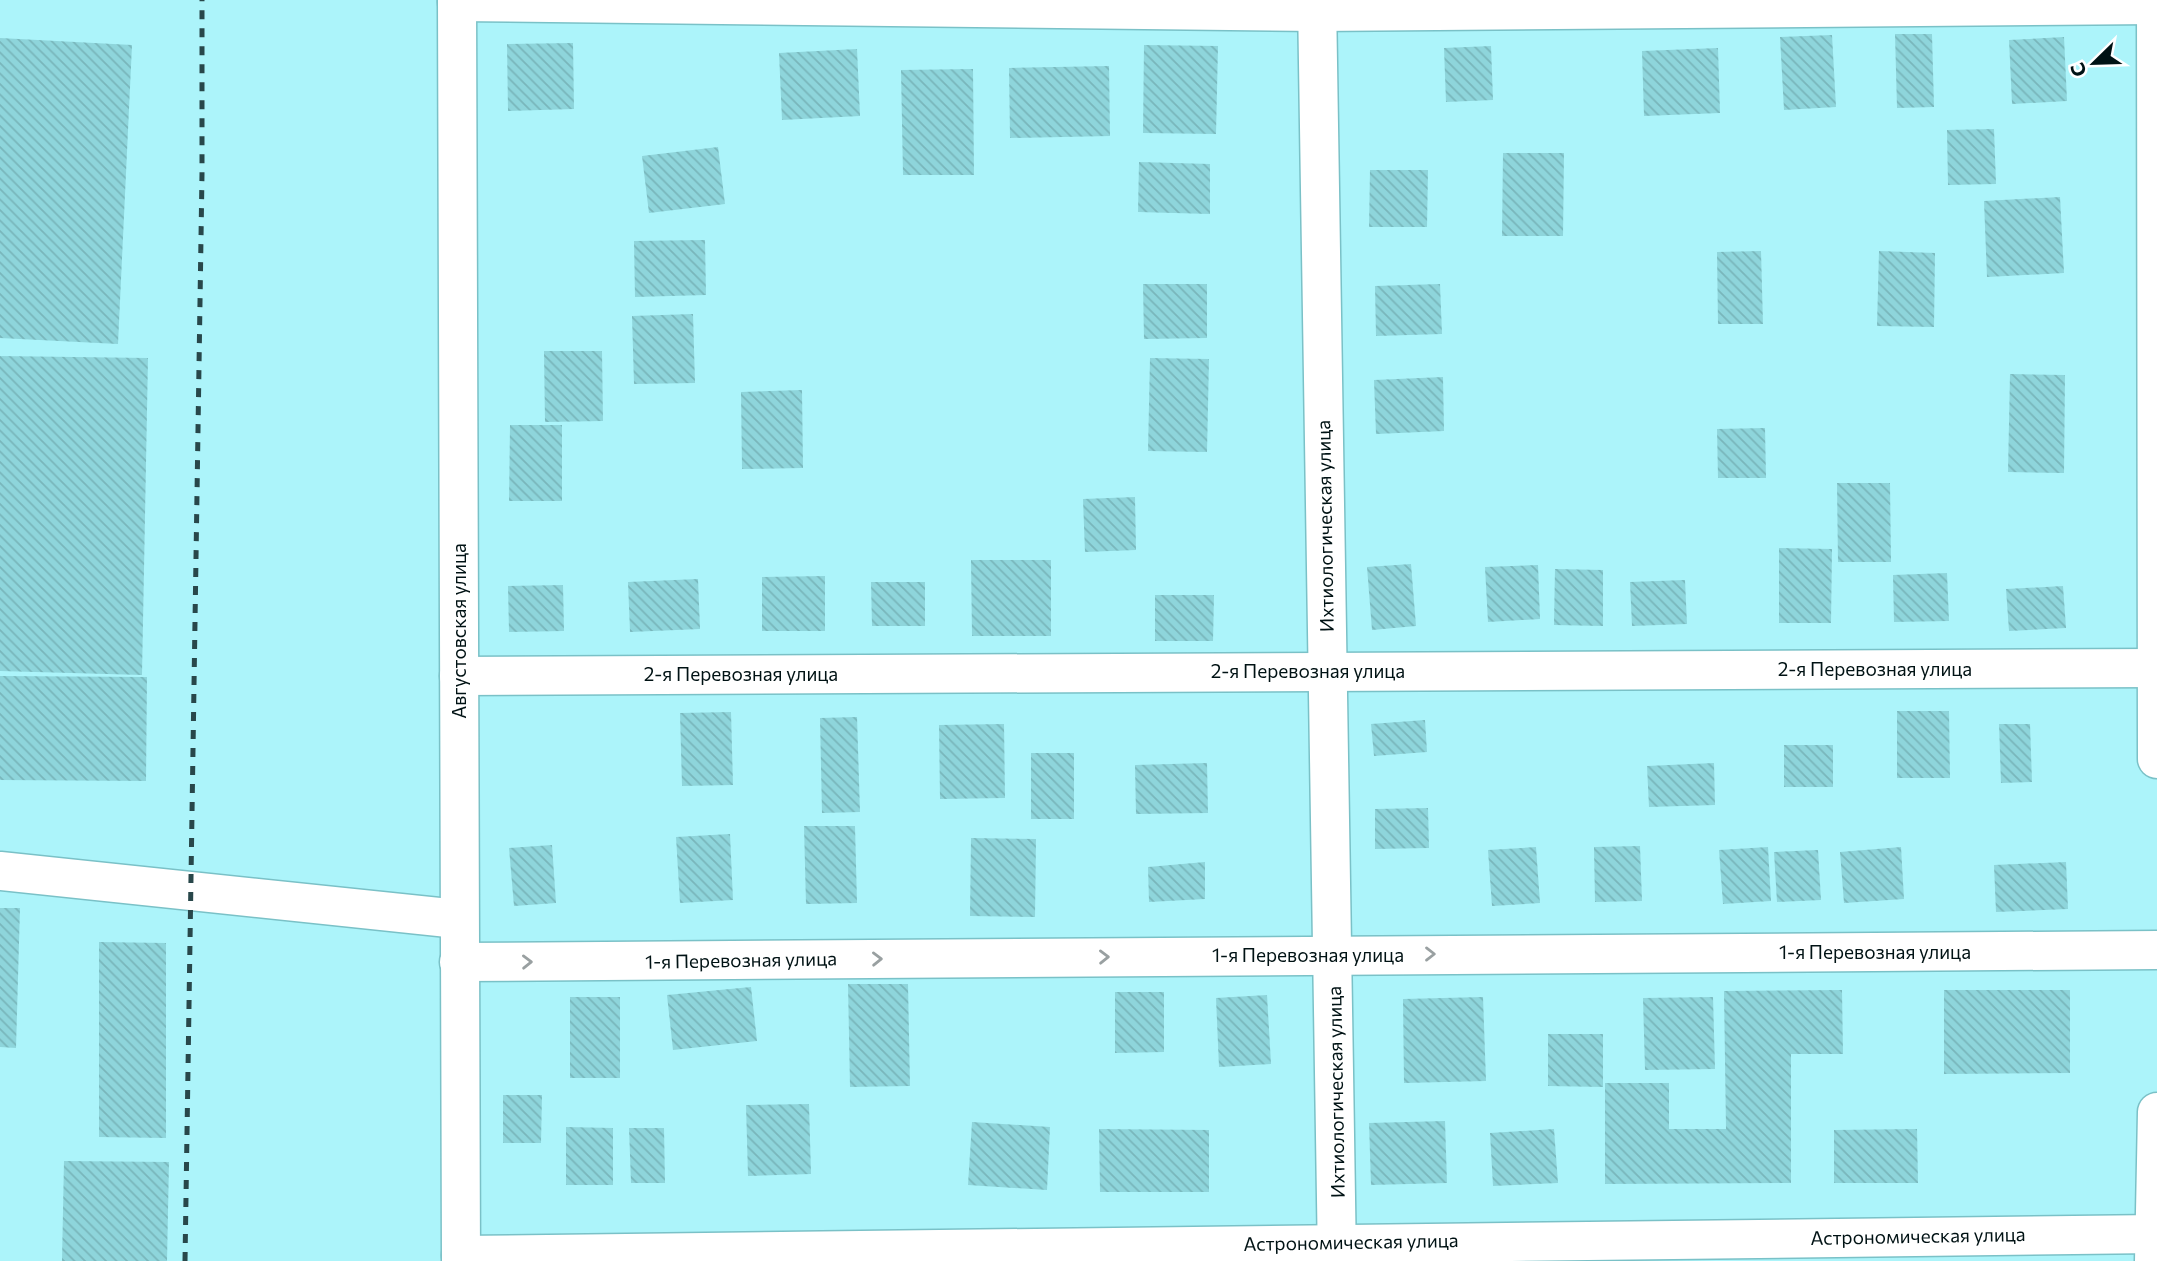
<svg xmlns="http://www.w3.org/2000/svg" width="2157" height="1261" viewBox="0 0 2157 1261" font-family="Commissioner,sans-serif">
  <defs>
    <pattern id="building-back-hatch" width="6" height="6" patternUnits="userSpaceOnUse" patternTransform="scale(1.75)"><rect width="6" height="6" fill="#8ed5db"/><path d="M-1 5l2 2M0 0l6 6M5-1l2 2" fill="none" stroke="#79b6bb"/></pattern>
  </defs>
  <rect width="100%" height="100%" fill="#acf4fa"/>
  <g fill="url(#building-back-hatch)">
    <polygon points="1895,34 1932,34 1934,107 1897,108"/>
    <polygon points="1832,35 1836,107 1784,110 1780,37"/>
    <polygon points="2064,37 2067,101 2012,104 2009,40"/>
    <polygon points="0,38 132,45 118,344 0,338"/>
    <polygon points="573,43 574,109 508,111 507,44"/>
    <polygon points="1144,45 1218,46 1216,134 1143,133"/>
    <polygon points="1491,46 1493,100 1446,102 1444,48"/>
    <polygon points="1718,48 1720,113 1644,116 1642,51"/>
    <polygon points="857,49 860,116 782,120 779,53"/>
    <polygon points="1109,66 1110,136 1010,138 1009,68"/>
    <polygon points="973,69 974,175 903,175 901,70"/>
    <polygon points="1994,129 1996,184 1948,185 1947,130"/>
    <polygon points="718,147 725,204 649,213 642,156"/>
    <polygon points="1503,153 1564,153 1563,236 1502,236"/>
    <polygon points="1139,162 1210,164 1210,214 1138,212"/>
    <polygon points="1370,170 1428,170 1427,227 1369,227"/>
    <polygon points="2060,197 2064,273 1987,277 1984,201"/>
    <polygon points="705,240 706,295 635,297 634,241"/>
    <polygon points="1761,251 1763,324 1718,324 1717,252"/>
    <polygon points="1879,251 1935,253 1934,327 1877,326"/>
    <polygon points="1143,284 1207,284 1207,338 1144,339"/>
    <polygon points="1440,284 1442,334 1376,336 1375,286"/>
    <polygon points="693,314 695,383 634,384 632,316"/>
    <polygon points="544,351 602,351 603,421 545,422"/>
    <polygon points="0,356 148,358 142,675 0,671"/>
    <polygon points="1150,358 1209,359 1207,452 1148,451"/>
    <polygon points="2010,374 2065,375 2064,473 2008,472"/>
    <polygon points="1443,377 1444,431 1376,434 1374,380"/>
    <polygon points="802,390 803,468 742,469 741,392"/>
    <polygon points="510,425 562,425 562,501 509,501"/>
    <polygon points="1765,428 1766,478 1718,478 1717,429"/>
    <polygon points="1837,483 1890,483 1891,562 1838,562"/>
    <polygon points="1135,497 1136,550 1085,552 1083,499"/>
    <polygon points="1779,548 1832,549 1831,623 1779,623"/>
    <polygon points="971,560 1051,560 1051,636 972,636"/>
    <polygon points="1411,564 1416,626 1372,630 1367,567"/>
    <polygon points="1538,565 1540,619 1488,622 1485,567"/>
    <polygon points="1555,569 1603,570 1603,626 1554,625"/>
    <polygon points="1947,573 1949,621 1894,622 1893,575"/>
    <polygon points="825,576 825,631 762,631 762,577"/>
    <polygon points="698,579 700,629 630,632 628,582"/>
    <polygon points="1685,580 1687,624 1632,626 1630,582"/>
    <polygon points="871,582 925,582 925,626 872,626"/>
    <polygon points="563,585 564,631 509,632 508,586"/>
    <polygon points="2063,586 2066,628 2009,631 2006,589"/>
    <polygon points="1155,595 1214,595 1213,641 1155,641"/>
    <polygon points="0,676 147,677 146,781 0,780"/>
    <polygon points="1897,711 1949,711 1950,778 1897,778"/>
    <polygon points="731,712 733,785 682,786 680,713"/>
    <polygon points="857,717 860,812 822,813 820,718"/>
    <polygon points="1425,720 1427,752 1374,756 1371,724"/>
    <polygon points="1004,724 1005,798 940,799 939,725"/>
    <polygon points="1999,724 2030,724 2032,782 2001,783"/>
    <rect x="1784" y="745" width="49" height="42"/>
    <rect x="1031" y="753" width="43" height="66"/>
    <polygon points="1207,763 1208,813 1136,814 1135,765"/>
    <polygon points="1714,763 1715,805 1649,807 1647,766"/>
    <polygon points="1428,808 1429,848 1375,849 1375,809"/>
    <polygon points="804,826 855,826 857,903 806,904"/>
    <polygon points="730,834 733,900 680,903 676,837"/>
    <polygon points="971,838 1036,839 1035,917 970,916"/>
    <polygon points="552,845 556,903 514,906 509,848"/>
    <polygon points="1640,846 1642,901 1595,902 1594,847"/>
    <polygon points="1536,847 1540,903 1492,906 1488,850"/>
    <polygon points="1768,847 1771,901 1723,904 1719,850"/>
    <polygon points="1901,847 1904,899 1844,903 1840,852"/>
    <polygon points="1818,850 1821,900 1777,902 1774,852"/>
    <polygon points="1205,862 1205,899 1149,902 1148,867"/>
    <polygon points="2066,862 2068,909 1996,912 1994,865"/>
    <polygon points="0,908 20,908 16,1048 0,1047"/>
    <polygon points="99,942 166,943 166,1138 99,1137"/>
    <polygon points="848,984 908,984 910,1086 850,1087"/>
    <polygon points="751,987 757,1041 673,1050 667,995"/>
    <polygon points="1842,990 1843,1054 1791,1054 1791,1183 1605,1184 1605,1083 1669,1083 1669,1129 1726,1129 1724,991"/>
    <polygon points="1944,990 2070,990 2070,1073 1944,1074"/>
    <polygon points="1115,992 1164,992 1164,1052 1115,1053"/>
    <polygon points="1267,995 1271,1064 1219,1067 1216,998"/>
    <rect x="570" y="997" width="50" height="81"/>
    <polygon points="1483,997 1486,1081 1404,1083 1403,999"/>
    <polygon points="1713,997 1715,1069 1645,1070 1643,998"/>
    <polygon points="1548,1034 1603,1034 1603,1087 1548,1086"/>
    <polygon points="503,1095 542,1095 541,1143 503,1143"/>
    <polygon points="809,1104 811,1174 748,1176 746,1105"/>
    <polygon points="1445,1121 1447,1183 1371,1185 1369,1123"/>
    <polygon points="972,1122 1050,1127 1047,1190 968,1185"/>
    <polygon points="566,1127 613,1128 613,1185 566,1185"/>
    <polygon points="629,1128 664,1128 665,1183 631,1183"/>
    <polygon points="1099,1129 1209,1130 1209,1192 1100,1192"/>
    <polygon points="1554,1129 1558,1183 1493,1186 1490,1133"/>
    <polygon points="1917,1129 1918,1183 1834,1183 1834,1130"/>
    <polygon points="64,1161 169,1162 167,1261 62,1261"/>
  </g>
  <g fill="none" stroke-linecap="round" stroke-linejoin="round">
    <g stroke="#7ac1c7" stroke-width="41">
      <g id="minor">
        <polyline points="457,0 461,1261"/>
        <polyline points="1317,0 1337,1261"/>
        <polyline points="457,2 1317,12 2156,5"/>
        <polyline points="459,676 2157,668"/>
        <polyline points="0,871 458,919"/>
        <polyline points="459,962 2157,950"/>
        <polyline points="461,1255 2157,1234"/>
        <polyline points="2154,1261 2157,1112"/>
      </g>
    </g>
    <g stroke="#7ac1c7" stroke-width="41">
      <polyline id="major" points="2156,0 2157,759"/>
    </g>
    <use href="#minor" stroke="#fff" stroke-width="38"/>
    <use href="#major" stroke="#fff" stroke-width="38"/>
    <polyline stroke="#28474a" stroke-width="5" stroke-dasharray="9 9" stroke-linecap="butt" points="185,1261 202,174 202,0"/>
  </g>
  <defs><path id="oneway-chevron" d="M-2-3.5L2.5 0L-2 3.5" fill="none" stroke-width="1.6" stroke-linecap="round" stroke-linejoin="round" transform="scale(1.75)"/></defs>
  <g stroke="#99a0a1">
    <use href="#oneway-chevron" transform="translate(1430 954)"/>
    <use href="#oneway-chevron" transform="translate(1104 957) rotate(-1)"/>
    <use href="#oneway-chevron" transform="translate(877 959) rotate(-1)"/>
    <use href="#oneway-chevron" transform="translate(527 962) rotate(-1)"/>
  </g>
  <g text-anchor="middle" stroke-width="5" stroke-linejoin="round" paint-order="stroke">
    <g font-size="19" fill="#001214" stroke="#fff">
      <text transform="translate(1325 526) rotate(-91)" y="7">Ихтиологическая улица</text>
      <text transform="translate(459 631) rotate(-90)" y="7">Августовская улица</text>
      <text x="1875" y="676">2-я Перевозная улица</text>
      <text x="1308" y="678">2-я Перевозная улица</text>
      <text x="741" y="681">2-я Перевозная улица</text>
      <text x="1875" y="959">1-я Перевозная улица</text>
      <text x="1308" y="962">1-я Перевозная улица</text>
      <text transform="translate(741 960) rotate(-1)" y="7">1-я Перевозная улица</text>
      <text transform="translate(1336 1092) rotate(-91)" y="7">Ихтиологическая улица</text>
      <text transform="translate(1918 1236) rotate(-1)" y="7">Астрономическая улица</text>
      <text transform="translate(1351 1242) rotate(-1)" y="7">Астрономическая улица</text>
    </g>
  </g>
  <g transform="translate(2094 63) rotate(247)" stroke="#ffffff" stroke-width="5" paint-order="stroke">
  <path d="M0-5L12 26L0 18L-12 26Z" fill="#001214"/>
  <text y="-10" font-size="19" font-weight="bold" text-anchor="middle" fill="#001214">С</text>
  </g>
</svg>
